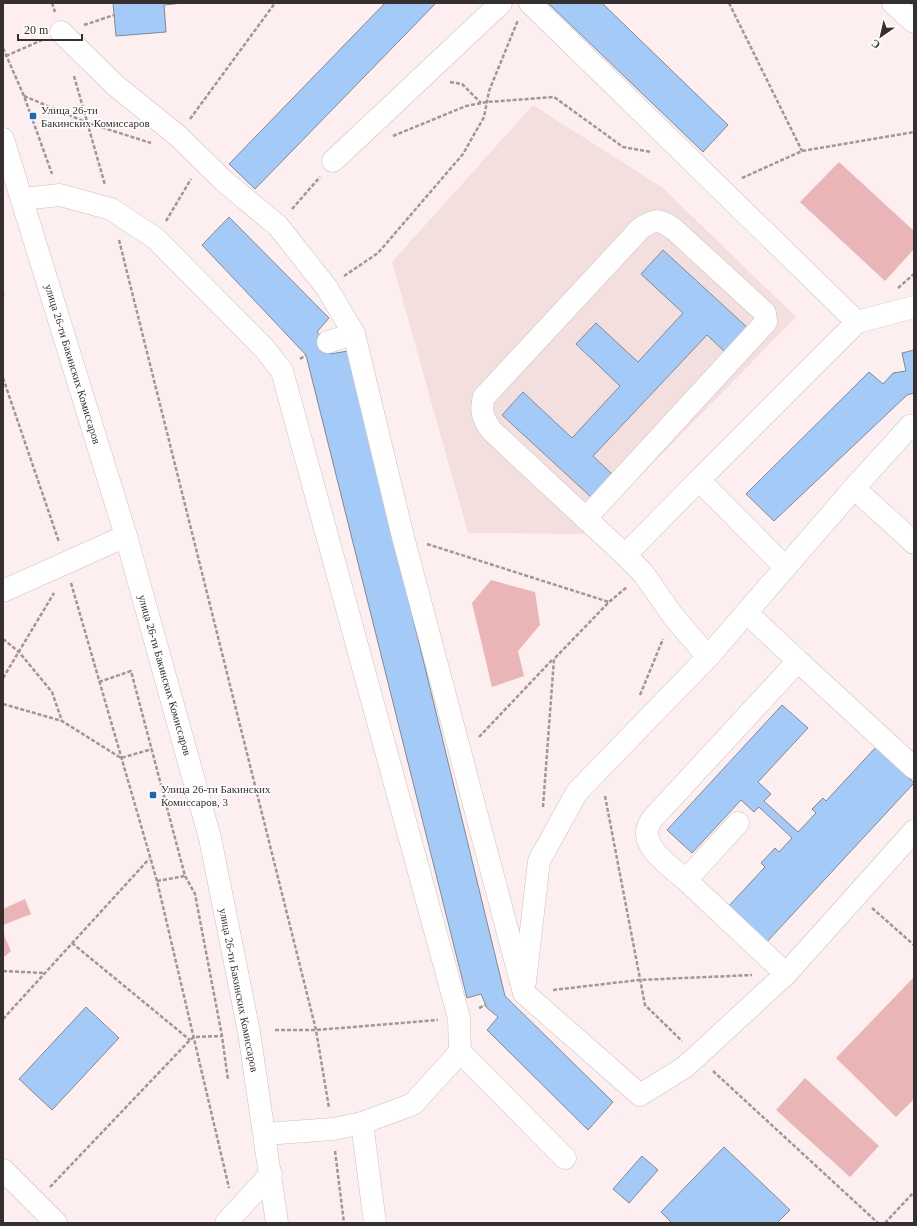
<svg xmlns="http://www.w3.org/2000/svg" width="917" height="1226" viewBox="0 0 917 1226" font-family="Georgia,serif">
  <rect width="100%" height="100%" fill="#fdeff0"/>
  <polygon fill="#f4dfdf" points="533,105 663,188 796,317 584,534 468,533 392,262"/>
  <g fill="#eab5b7">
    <polygon points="839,162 914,231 914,249 885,281 800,202"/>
    <polygon points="491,580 535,592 540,625 518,651 524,676 492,687 472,603"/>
    <polygon points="25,899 31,914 3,925 3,909"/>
    <polygon points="3,926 5,938 11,951 3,958"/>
    <polygon points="914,977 914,1099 896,1117 836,1058"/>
    <polygon points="805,1078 879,1146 850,1177 776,1110"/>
  </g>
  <g fill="#a4cbf8" stroke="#828991">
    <polygon points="113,3 183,3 164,5 166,32 116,36"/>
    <polygon points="385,3 436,3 255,189 229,164"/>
    <polygon points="548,3 602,3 728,125 703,152"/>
    <polygon points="229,217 329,318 317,332 328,342 330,354 348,351 505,996 613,1102 588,1130 487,1030 498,1017 487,1008 481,994 467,998 306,355 202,245"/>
    <polygon points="663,250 750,330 727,354 707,335 593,456 613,475 592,498 502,415 523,392 572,438 620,386 576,344 596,323 638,362 683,313 641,274"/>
    <polygon points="914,350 914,393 907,395 774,521 746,494 869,372 883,384 893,373 906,371 902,353"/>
    <polygon points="782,705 808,728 758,782 771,794 764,801 798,832 816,813 812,809 823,798 826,801 876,747 914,783 765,944 726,909 765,867 761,863 775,848 779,852 792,838 759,807 754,812 741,800 692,853 667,830"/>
    <polygon points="86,1007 119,1038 52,1110 19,1079"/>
    <polygon points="724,1147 790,1210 777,1223 672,1223 661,1212"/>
    <polygon points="642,1156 658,1170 629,1203 613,1189"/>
  </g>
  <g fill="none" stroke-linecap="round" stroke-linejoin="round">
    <g stroke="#ccbfbf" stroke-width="23">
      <g id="minor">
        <polyline points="530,3 857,322"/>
        <polyline points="893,3 914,22"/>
        <polyline points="61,32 115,85 178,136 224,181 278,226 327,288 354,334 403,537 524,993 640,1095 685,1067 786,974 914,831"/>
        <polyline points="333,161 501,3"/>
        <polyline points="22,199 60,195 111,209 155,238 264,348 282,371 459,1018 460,1052 413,1104 362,1123 333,1129 265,1134"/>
        <polyline points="328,342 354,334"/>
        <polyline points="699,480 857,322 914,307"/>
        <polyline points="854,488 914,543"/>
        <path d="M586,518l180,-196 -1,-9 -89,-82c-15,-11 -19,-14 -36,-2l-156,168c-4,14 -1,21 7,33l134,125"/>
        <polyline points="3,591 126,536"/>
        <polyline points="708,657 673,616 643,573 625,555 699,480 785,567"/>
        <polyline points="798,661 914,768"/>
        <path d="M738,823l-52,57c-17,-15 -53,-37 -33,-62l145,-157 -51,-48"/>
        <polyline points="686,880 786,974"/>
        <polyline points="525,982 539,861 577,792 708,657 854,488 910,426 914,425"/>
        <polyline points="460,1052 565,1158"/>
        <polyline points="362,1123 375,1223"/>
        <polyline points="3,1170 56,1223"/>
        <polyline points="226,1223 271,1174"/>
      </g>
    </g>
    <g stroke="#ccbfbf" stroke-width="23">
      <polyline id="major" points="3,139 126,536 210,838 249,1032 277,1223"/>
    </g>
    <g stroke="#a19798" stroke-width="2.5" stroke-dasharray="4 2" stroke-linecap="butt">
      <polyline points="52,3 55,12"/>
      <polyline points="729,3 802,151"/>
      <polyline points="84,25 114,15"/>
      <polyline points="3,48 24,96 52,174"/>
      <polyline points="6,56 42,40"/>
      <polyline points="74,76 105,185"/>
      <polyline points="450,82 462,84 481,103"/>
      <polyline points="24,96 88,123 151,143"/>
      <polyline points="190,119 275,3"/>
      <polyline points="393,136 466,106 487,102 554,97 623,147 651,152"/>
      <polyline points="742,178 802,151 914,132"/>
      <polyline points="292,209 320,177"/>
      <polyline points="166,221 191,179"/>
      <polyline points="119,240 316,1030 329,1108"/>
      <polyline points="344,276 378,253 463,154 484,117 489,91 518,20"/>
      <polyline points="898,288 914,274"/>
      <polyline points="3,292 3,295"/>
      <polyline points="300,359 306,355"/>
      <polyline points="3,378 59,542"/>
      <polyline points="427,544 609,602"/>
      <polyline points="71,583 157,881 229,1188"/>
      <polyline points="3,639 19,652 52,692 62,721"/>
      <polyline points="3,678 54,593"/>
      <polyline points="99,682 131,671 185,876 195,894 222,1036 228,1080"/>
      <polyline points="640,695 663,639"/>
      <polyline points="3,704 62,721 121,758 152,749"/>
      <polyline points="479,737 553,659"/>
      <polyline points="605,796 645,1005 682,1041"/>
      <polyline points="543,807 554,659 609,602 627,587"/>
      <polyline points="157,881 185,876"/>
      <polyline points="872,908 914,945"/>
      <polyline points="72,943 190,1040"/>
      <polyline points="3,971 44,973"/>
      <polyline points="553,990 639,980 752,975"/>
      <polyline points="479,1008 486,1005"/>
      <polyline points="3,1019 149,859"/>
      <polyline points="275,1030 316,1030 438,1020"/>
      <polyline points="713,1071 878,1223"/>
      <polyline points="335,1151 344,1223"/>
      <polyline points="50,1187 190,1040 194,1037 222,1036"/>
      <polyline points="885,1223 914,1192"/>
    </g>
    <use href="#minor" stroke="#fff" stroke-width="22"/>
    <use href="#major" stroke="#fff" stroke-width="22"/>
  </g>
  <g fill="#1769b7" stroke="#fff" stroke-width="1.5">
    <rect x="29" y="112" width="8" height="8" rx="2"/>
    <rect x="149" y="791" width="8" height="8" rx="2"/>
  </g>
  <g text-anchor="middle" stroke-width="3" stroke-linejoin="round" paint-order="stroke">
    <g font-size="11" fill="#352f30" stroke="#fff" text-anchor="start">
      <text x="41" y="114">Улица 26-ти<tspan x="41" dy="13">Бакинских Комиссаров</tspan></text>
      <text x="161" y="793">Улица 26-ти Бакинских<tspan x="161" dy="13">Комиссаров, 3</tspan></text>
    </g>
    <g font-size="11" fill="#352f30" stroke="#fff">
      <text transform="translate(73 364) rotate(73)" y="4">улица 26-ти Бакинских Комиссаров</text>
      <text transform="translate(165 675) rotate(74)" y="4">улица 26-ти Бакинских Комиссаров</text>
      <text transform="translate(239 990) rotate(79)" y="4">улица 26-ти Бакинских Комиссаров</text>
    </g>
  </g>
  <rect width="917" height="1226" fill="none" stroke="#352f30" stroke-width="8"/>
  <g transform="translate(881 36) rotate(214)" stroke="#ffffff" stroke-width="3" paint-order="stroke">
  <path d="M0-3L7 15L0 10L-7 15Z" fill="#352f30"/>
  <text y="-6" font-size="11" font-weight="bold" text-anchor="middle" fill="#352f30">С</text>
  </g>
  <path d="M18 34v6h64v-6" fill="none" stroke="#352f30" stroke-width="2"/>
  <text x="24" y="34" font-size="12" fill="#352f30" stroke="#ffffff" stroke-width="3" paint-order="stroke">20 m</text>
</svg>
